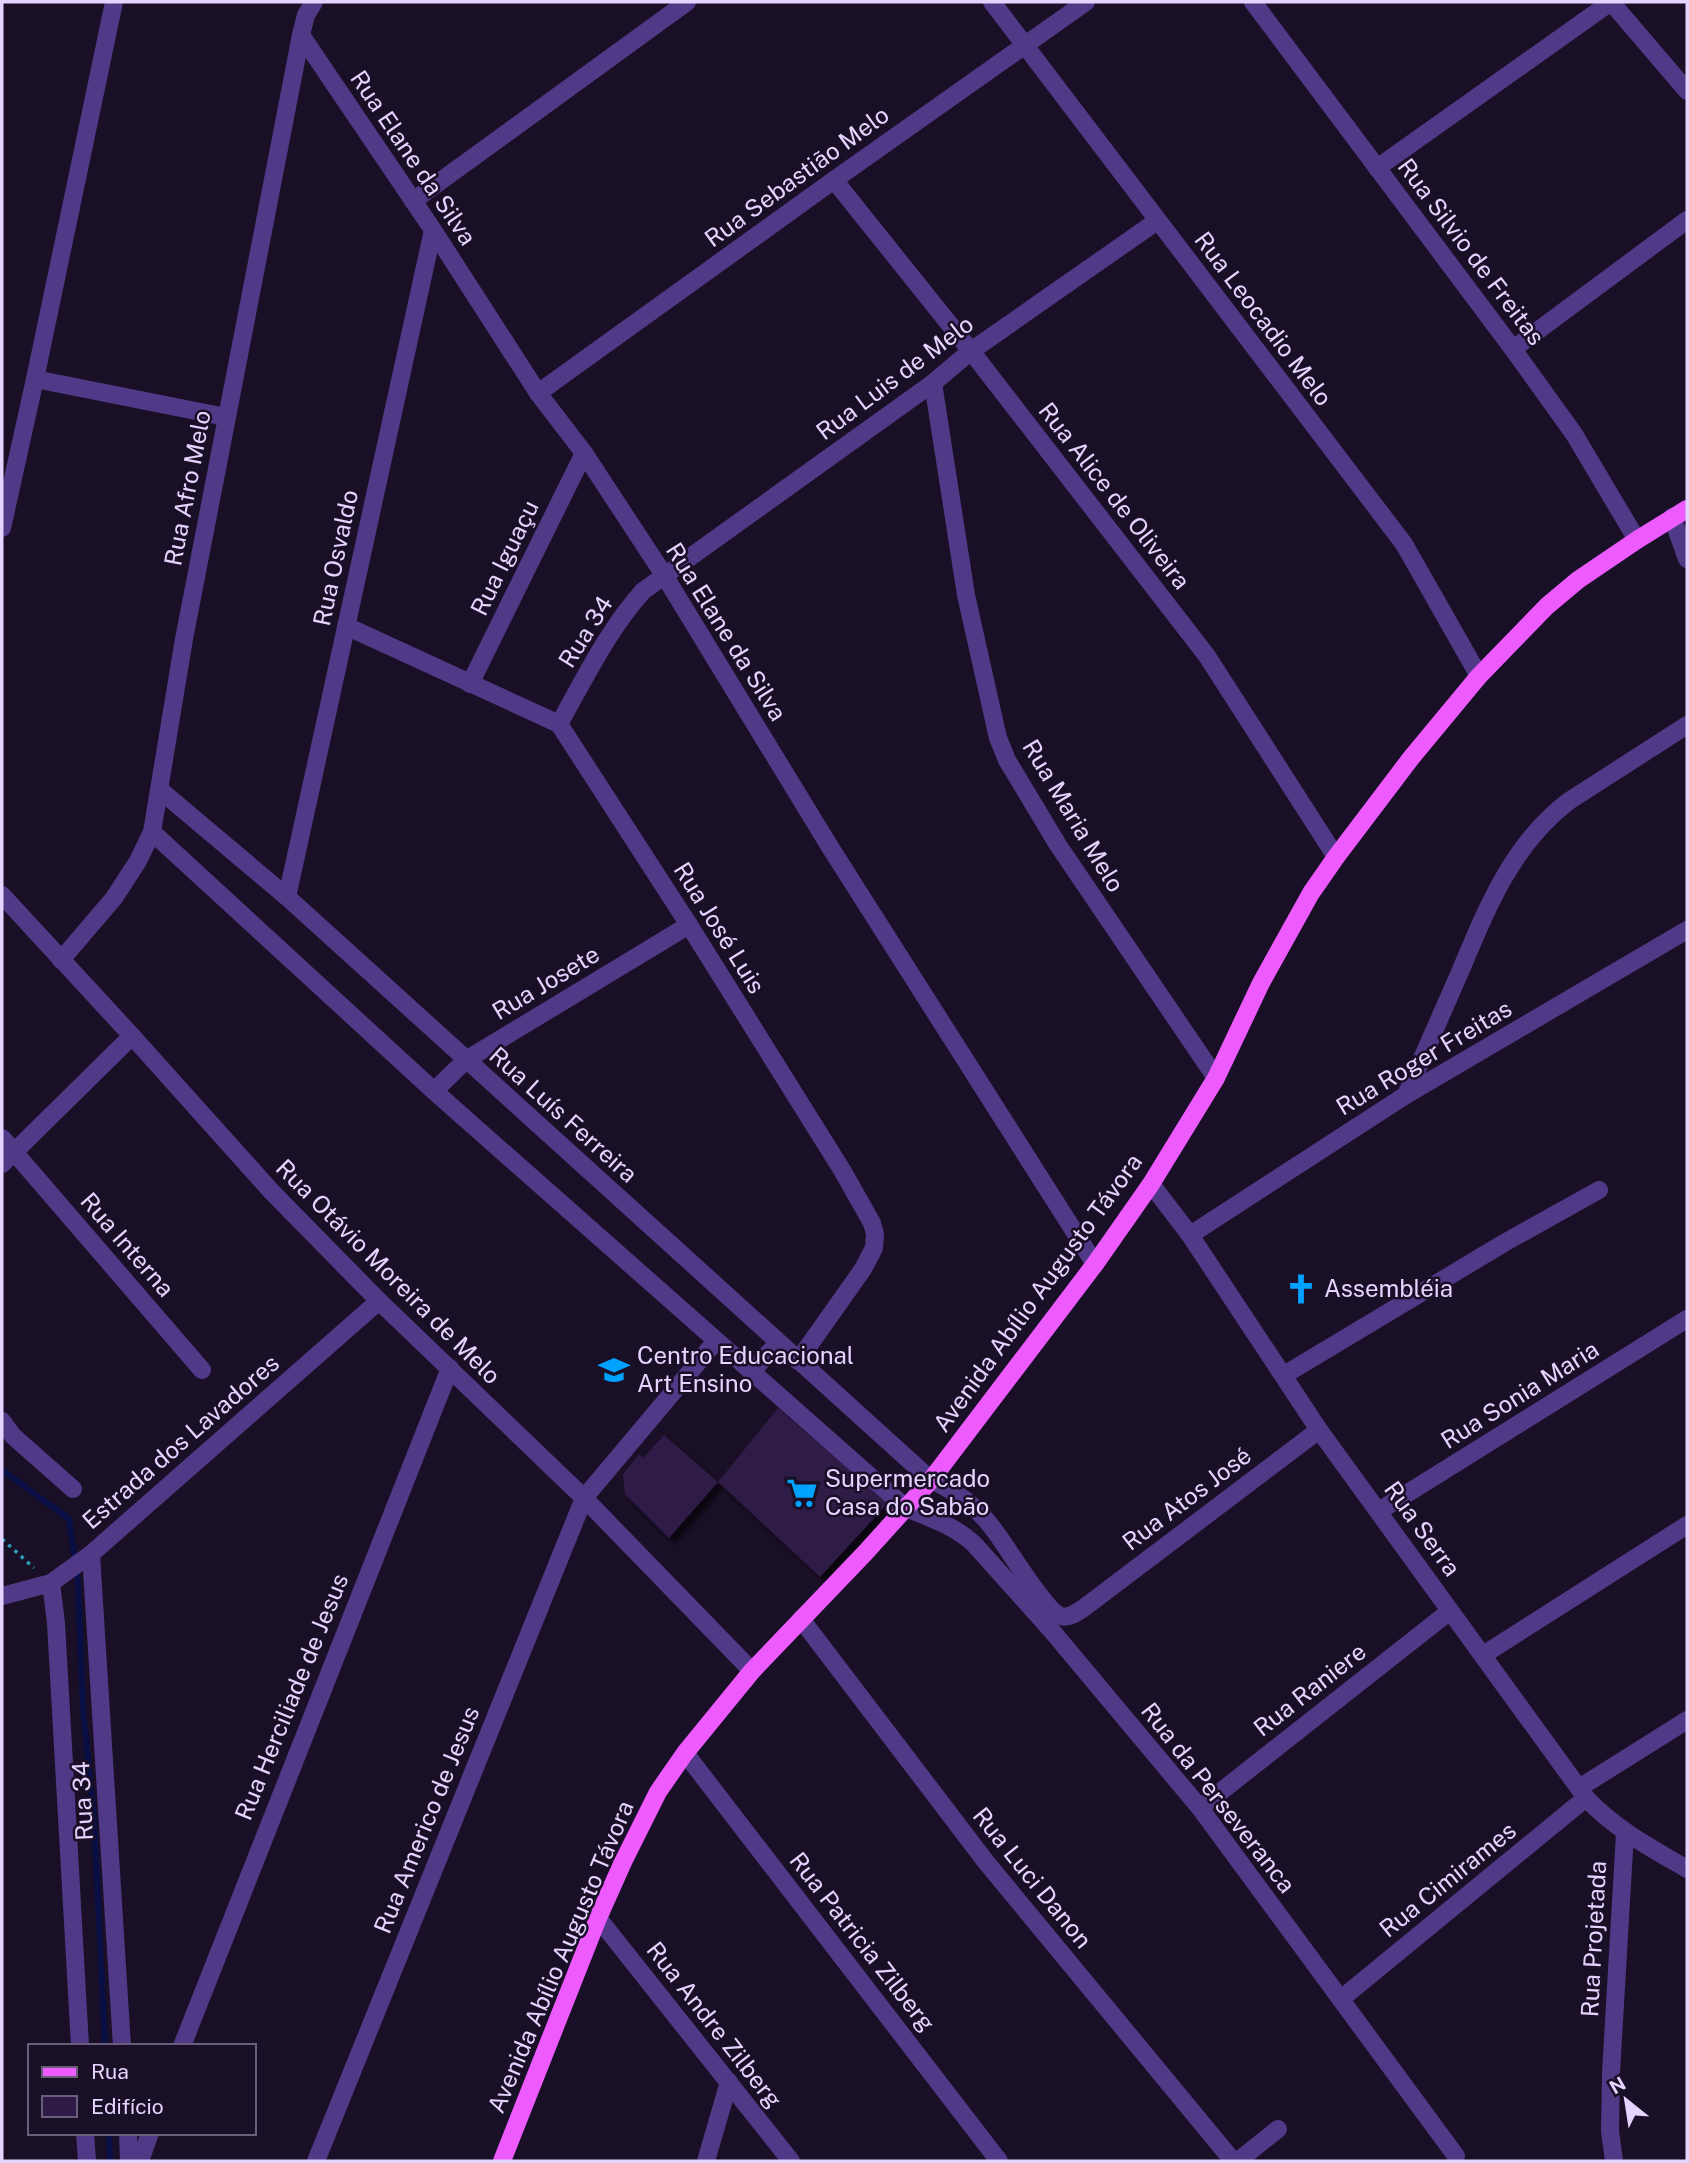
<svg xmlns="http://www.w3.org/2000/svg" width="1689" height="2163" viewBox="0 0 1689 2163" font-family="'Public Sans',sans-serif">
  <defs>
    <filter id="shadow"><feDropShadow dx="6" dy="6" stdDeviation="2" flood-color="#0009"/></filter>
  </defs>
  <rect width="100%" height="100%" fill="#190f26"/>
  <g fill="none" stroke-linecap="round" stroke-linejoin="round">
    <g stroke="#090f44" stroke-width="6">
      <polyline points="2,1470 69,1519 78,1582 83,1710 94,1819 105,2046"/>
      <polyline points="109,2133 110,2161"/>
    </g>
  </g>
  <polygon fill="#2f1a47" filter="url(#shadow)" points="778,1408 888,1503 820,1577 718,1482 669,1538 625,1494 623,1474 639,1454 643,1458 664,1435 718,1482"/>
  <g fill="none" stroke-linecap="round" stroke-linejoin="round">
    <polyline stroke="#2d9db9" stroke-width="3.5" stroke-dasharray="3.5 5" stroke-linecap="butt" points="2,1539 34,1568"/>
    <g stroke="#503986" stroke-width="18">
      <polyline points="992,2 1404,544 1479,676"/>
      <polyline points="1253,2 1513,349 1574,434 1637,540"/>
      <polyline points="1611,2 1687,91"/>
      <polyline points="301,35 433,230 538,393 584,453 664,575 830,847 1095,1264"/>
      <polyline points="1377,168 1611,2"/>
      <polyline points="834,180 971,351 1207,656 1336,857"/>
      <polyline points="413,201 687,2"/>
      <polyline points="1513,349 1687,220"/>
      <polyline points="35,379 226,417"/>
      <polyline points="933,383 966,595 998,738 1007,760 1058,845 1216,1078"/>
      <polyline points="538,393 834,180 1086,2"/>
      <polyline points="1672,517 1687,559"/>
      <polyline points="2,528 35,379 114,2"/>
      <polyline points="346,626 559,724 689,925 842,1170 872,1223 875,1234 874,1248 863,1269 798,1361"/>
      <polyline points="470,684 584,453"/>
      <path d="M559,724c26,-46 49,-94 84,-133l290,-208 38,-32 186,-130"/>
      <path d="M160,790l127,107 644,583c27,13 45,25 63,50 13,16 51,81 67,86 8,3 18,-5 24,-9l234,-177"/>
      <path d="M152,832l282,259 472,417c24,10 49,18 68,36l78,87 148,177 256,348"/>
      <polyline points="287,897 433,230"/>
      <polyline points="61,960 114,898 138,861 152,832 184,639 301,35 306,15 314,2"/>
      <polyline points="434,1091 466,1060 689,925"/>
      <path d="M1406,1095c18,-41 36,-82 54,-123 27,-64 52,-128 109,-171l118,-76"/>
      <polyline points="2,1138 202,1370"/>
      <polyline points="2,1164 132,1036"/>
      <path d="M1151,1184l39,51 129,195 267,368c29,31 65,50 101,71"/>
      <polyline points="1190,1235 1406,1095 1687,930"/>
      <polyline points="751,1372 778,1343"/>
      <polyline points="1284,1375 1504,1243 1599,1190"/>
      <polyline points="2,1421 13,1436 73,1489"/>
      <polyline points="1379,1511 1687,1319"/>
      <polyline points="91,1554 122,2046"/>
      <polyline points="51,1583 56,1623 80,2046"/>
      <polyline points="2,1596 51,1583 91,1554 379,1301"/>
      <polyline points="801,1619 986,1862 1233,2161"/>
      <polyline points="1483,1655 1687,1525"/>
      <polyline points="685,1753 999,2161"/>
      <polyline points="1579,1788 1687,1720"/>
      <polyline points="1200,1808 1450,1611"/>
      <polyline points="598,1918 791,2161"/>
      <polyline points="1341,1999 1586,1798"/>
      <polyline points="182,2046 450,1368"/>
      <polyline points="85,2133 87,2161"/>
      <polyline points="128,2133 129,2161"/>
      <polyline points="140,2161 150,2133"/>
      <polyline points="316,2161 584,1498 716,1341"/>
      <polyline points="706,2161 729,2082"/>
      <polyline points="1238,2161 1278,2129"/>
      <polyline points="1614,2161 1610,2131 1611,2073 1625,1833"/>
    </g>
    <polyline stroke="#503986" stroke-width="18" points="2,895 132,1036 271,1191 379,1301 584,1498 752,1671"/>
    <polyline stroke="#ed5bff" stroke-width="18" points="502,2161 598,1918 623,1862 658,1792 685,1753 752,1671 865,1553 931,1480 1095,1264 1151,1184 1216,1078 1261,983 1311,893 1336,857 1411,758 1479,676 1547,606 1578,580 1637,540 1687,509"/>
  </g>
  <defs>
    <g id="church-bare" transform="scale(2.415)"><path d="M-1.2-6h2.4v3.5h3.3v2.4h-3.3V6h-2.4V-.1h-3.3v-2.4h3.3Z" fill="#00a2ff" stroke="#190f26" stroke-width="2.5" paint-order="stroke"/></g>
    <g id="school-bare" transform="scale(2.415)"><path d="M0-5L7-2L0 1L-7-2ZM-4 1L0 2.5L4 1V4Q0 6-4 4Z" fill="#00a2ff" stroke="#190f26" stroke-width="2.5" paint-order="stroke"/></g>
    <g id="supermarket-bare" transform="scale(2.415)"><path d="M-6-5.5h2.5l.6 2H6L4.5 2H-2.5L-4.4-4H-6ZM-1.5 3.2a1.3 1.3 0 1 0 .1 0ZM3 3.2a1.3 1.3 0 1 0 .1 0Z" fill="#00a2ff" stroke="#190f26" stroke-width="2.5" paint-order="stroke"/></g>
  </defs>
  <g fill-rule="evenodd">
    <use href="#church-bare" x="1301" y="1289"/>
    <use href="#school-bare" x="614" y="1370"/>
    <use href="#supermarket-bare" x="802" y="1493"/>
  </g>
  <g text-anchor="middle" stroke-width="5" stroke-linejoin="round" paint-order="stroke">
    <g font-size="24" fill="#e4d4ff" stroke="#190f26">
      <text transform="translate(413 158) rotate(56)" y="8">Rua Elane da Silva</text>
      <text transform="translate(797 177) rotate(-36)" y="8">Rua Sebastião Melo</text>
      <text transform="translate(1471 252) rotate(53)" y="8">Rua Silvio de Freitas</text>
      <text transform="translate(1263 319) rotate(53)" y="8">Rua Leocadio Melo</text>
      <text transform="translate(895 378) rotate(-37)" y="8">Rua Luis de Melo</text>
      <text transform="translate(188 488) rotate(-79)" y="8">Rua Afro Melo</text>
      <text transform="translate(1114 496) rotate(52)" y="8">Rua Alice de Oliveira</text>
      <text transform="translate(336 558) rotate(-78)" y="8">Rua Osvaldo</text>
      <text transform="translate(505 558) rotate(-64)" y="8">Rua Iguaçu</text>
      <text transform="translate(586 632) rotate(-58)" y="8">Rua 34</text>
      <text transform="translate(726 632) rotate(58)" y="8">Rua Elane da Silva</text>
      <text transform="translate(1073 816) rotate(59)" y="8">Rua Maria Melo</text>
      <text transform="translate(719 928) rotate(58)" y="8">Rua José Luis</text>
      <text transform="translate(546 983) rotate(-31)" y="8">Rua Josete</text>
      <text transform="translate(1424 1058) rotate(-31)" y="8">Rua Roger Freitas</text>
      <text transform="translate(563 1115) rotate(42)" y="8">Rua Luís Ferreira</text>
      <text transform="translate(127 1245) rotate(49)" y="8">Rua Interna</text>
      <text transform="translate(388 1272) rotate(45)" y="8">Rua Otávio Moreira de Melo</text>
      <text transform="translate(1038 1293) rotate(-54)" y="8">Avenida Abílio Augusto Távora</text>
      <text transform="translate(1520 1395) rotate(-32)" y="8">Rua Sonia Maria</text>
      <text transform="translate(181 1442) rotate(-41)" y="8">Estrada dos Lavadores</text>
      <text transform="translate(1187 1499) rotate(-37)" y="8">Rua Atos José</text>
      <text transform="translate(1422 1529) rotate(54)" y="8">Rua Serra</text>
      <text transform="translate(1310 1690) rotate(-38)" y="8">Rua Raniere</text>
      <text transform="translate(292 1697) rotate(-68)" y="8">Rua Herciliade de Jesus</text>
      <text transform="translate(1218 1798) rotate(52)" y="8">Rua da Perseveranca</text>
      <text transform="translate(83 1801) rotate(-93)" y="8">Rua 34</text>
      <text transform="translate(427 1820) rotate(-68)" y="8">Rua Americo de Jesus</text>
      <text transform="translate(1032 1878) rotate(51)" y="8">Rua Luci Danon</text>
      <text transform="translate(1448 1880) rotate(-39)" y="8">Rua Cimirames</text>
      <text transform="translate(1594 1939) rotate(-87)" y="8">Rua Projetada</text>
      <text transform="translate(862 1942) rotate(52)" y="8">Rua Patricia Zilberg</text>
      <text transform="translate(561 1957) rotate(-67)" y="8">Avenida Abílio Augusto Távora</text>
      <text transform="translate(714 2025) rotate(52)" y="8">Rua Andre Zilberg</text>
    </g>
    <g font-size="24" fill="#e4d4ff" stroke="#190f26" text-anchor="start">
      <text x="1324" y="1297">Assembléia</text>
      <text x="637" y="1364">Centro Educacional<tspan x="637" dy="28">Art Ensino</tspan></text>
      <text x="825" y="1487">Supermercado<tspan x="825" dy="28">Casa do Sabão</tspan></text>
    </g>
  </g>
  <rect width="1689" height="2163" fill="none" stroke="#e4d4ff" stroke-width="7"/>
  <rect x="28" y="2044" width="228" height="91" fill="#190f26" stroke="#6a5e7d" stroke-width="2"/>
  <rect x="42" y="2067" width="35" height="10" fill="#ed5bff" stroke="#6a5e7d" stroke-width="2"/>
  <text x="91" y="2079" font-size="21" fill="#e4d4ff">Rua</text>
  <rect x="42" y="2096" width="35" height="21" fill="#2f1a47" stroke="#6a5e7d" stroke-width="2"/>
  <text x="91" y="2114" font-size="21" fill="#e4d4ff">Edifício</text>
  <g transform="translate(1626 2100) rotate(330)" stroke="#190f26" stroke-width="5" paint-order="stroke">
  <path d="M0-5L12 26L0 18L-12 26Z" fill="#e4d4ff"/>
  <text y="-10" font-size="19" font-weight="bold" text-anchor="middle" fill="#e4d4ff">N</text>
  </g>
</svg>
